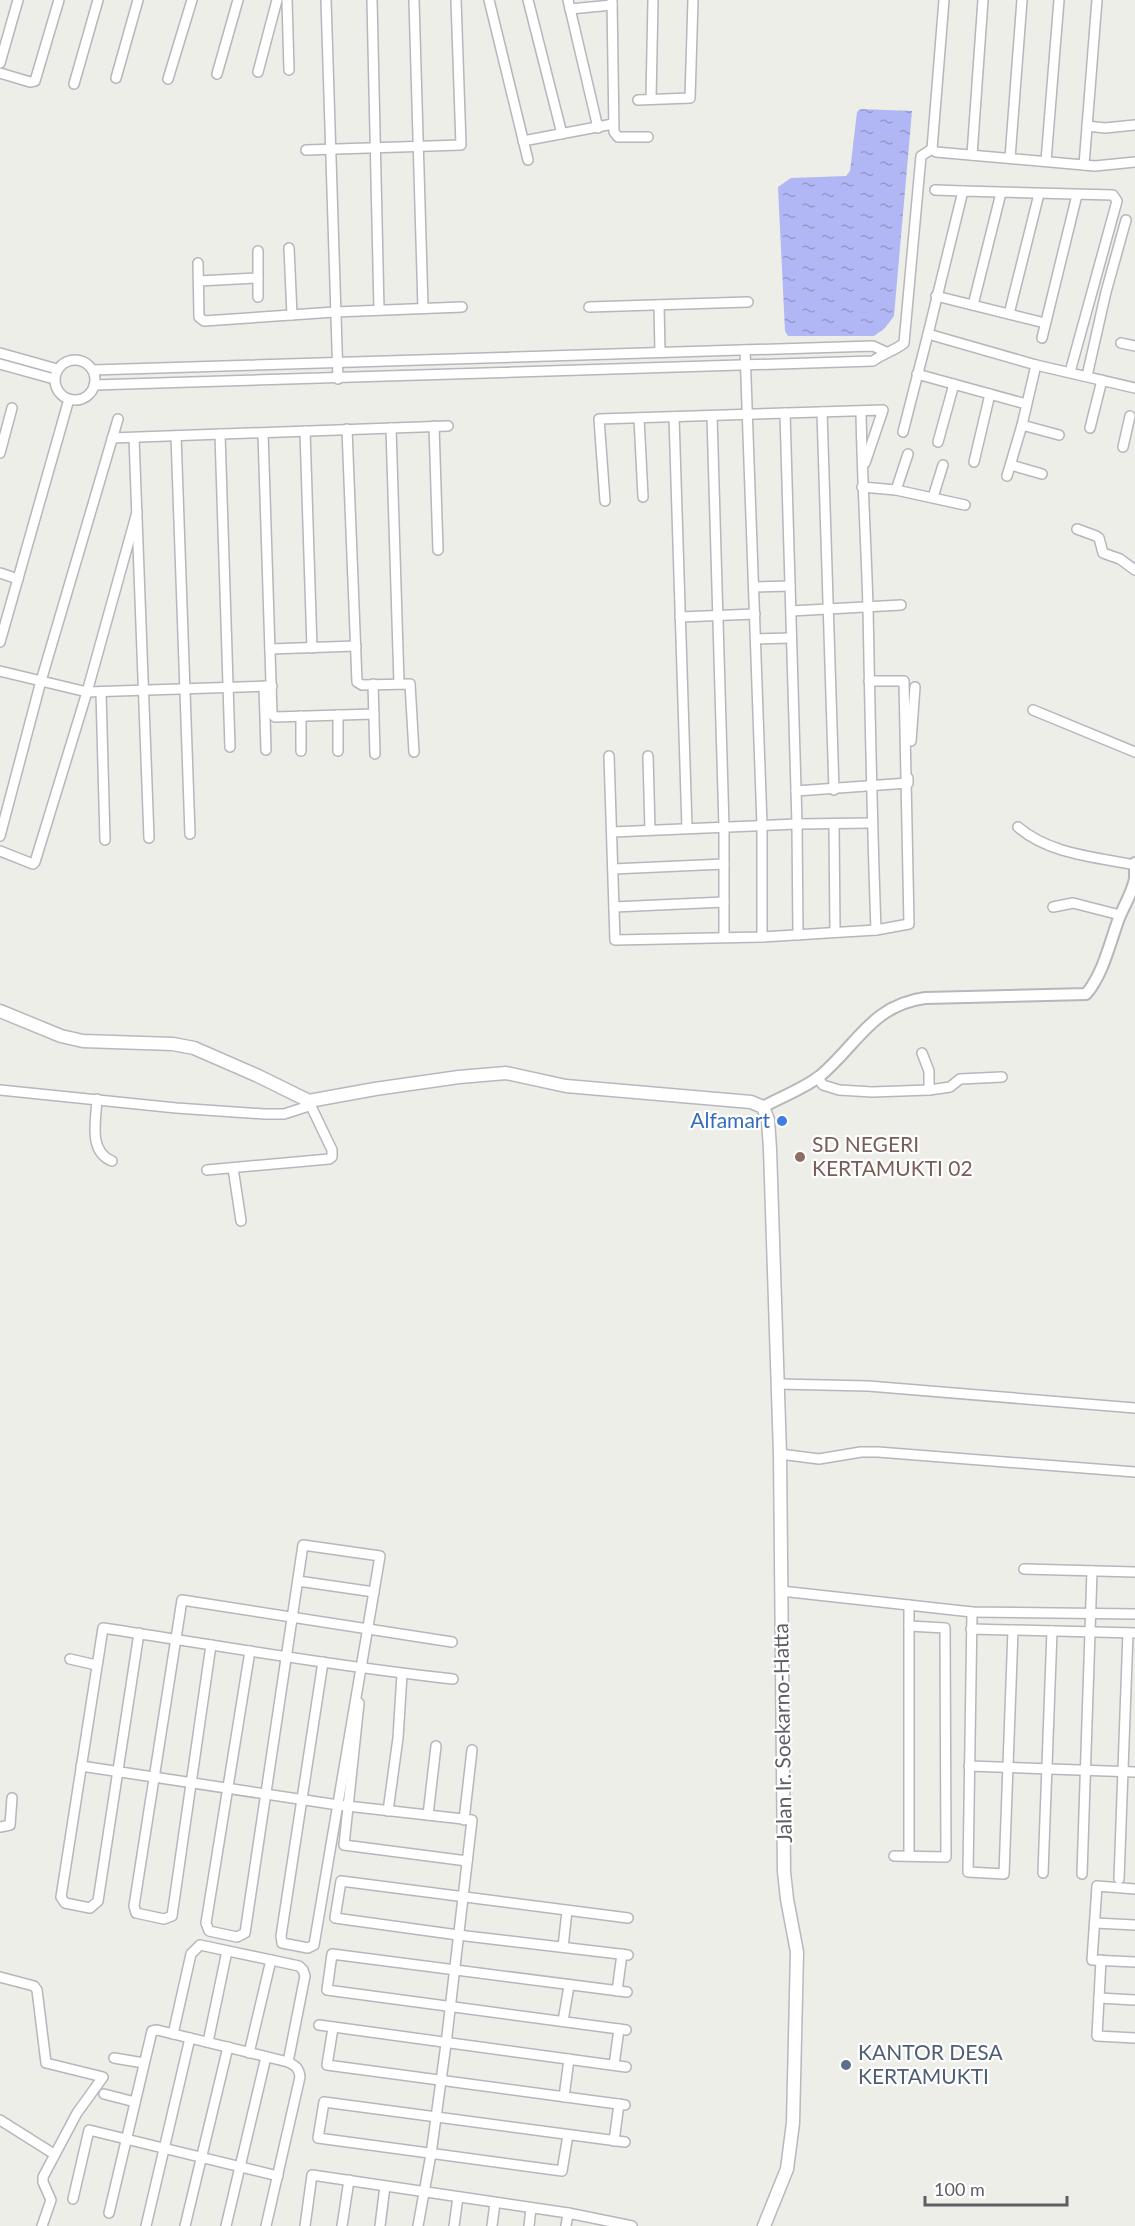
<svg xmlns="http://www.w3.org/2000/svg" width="1135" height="2226" viewBox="0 0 1135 2226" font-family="Lato,sans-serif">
  <defs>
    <pattern id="water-ripples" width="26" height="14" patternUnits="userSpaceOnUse" patternTransform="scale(1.5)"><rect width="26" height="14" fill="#b1b7f4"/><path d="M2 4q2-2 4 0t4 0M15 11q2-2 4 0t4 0" fill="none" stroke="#9398c9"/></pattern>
  </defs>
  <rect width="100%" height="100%" fill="#eceee7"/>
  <polygon fill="url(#water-ripples)" points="860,109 912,111 894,316 885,328 874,336 788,336 785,331 778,187 791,178 846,176 850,171 857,112"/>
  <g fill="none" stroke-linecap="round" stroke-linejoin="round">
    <g stroke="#b7b6bb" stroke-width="12">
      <g id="minor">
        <polyline points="287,0 289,70"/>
        <polyline points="326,0 338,379"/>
        <polyline points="372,0 379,310"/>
        <polyline points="414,0 423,308"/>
        <polyline points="489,0 528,160"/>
        <polyline points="528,0 562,134"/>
        <polyline points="568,0 598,128"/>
        <polyline points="612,0 614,132 618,137 648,137"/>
        <polyline points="570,9 612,5"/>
        <polyline points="0,63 18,0"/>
        <polyline points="258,72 277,0"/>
        <polyline points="0,73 30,82 35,81 59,0"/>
        <polyline points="217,74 238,0"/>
        <polyline points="116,78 138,0"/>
        <polyline points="168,79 192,0"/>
        <polyline points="74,84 98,0"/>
        <polyline points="651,99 653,0"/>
        <polyline points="638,100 690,98 693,0"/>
        <polyline points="1087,126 1105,128 1135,125"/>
        <polyline points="523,141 613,124"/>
        <polyline points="932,149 944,0"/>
        <polyline points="306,150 461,145 456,0"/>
        <polyline points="972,155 983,0"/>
        <polyline points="1010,158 1022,0"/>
        <polyline points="1046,161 1059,0"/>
        <polyline points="1084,165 1097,0"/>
        <polyline points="935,190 963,191"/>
        <polyline points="289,248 292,315"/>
        <polyline points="198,263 199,317 204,321 335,312 462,307"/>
        <polyline points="199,281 258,278"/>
        <polyline points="936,296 1045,323"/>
        <polyline points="258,297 258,251"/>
        <polyline points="659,305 660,352"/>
        <polyline points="973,305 1001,193"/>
        <polyline points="589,307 748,302"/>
        <polyline points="1009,314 1039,194"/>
        <polyline points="1042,338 1077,195"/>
        <polyline points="1121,343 1135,346"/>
        <polyline points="745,350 762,825 762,937"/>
        <polyline points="0,353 57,369"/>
        <circle cx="75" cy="380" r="20"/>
        <polyline points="0,364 54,379"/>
        <polyline points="93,370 873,346 886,352"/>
        <polyline points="1070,372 1117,201 1113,195 963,191 928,334 1036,365 1135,388"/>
        <polyline points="917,374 1026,404"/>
        <polyline points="1087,376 1106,292 1126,220"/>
        <path d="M94,385l779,-24c11,-8 23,-11 31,-18l17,-187 11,-7 4,3 159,14 40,-4"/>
        <path d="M861,411c1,65 5,130 7,196 2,108 4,215 8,323"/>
        <polyline points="822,412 834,790"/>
        <polyline points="785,413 797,824 798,935"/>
        <polyline points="712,416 724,827 724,936"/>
        <polyline points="674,417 687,828"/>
        <polyline points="639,418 643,497"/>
        <polyline points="1022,425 1059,435"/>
        <polyline points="434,426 438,550"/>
        <polyline points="391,428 399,683"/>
        <polyline points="1090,428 1102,380"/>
        <polyline points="347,429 357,682 362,685 410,684 414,752"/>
        <polyline points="305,431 312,648"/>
        <polyline points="903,432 928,334"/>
        <polyline points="263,433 272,714 275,717 374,714"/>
        <polyline points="220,434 230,747"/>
        <polyline points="176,436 190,834"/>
        <polyline points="112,438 448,426"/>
        <polyline points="134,438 149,838"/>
        <polyline points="938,442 954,384"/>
        <polyline points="1123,447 1130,416"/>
        <polyline points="0,453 12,408"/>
        <polyline points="974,462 990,394"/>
        <polyline points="1011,465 1042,474"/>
        <polyline points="1007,476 1022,425 1036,365"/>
        <polyline points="862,487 896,490 965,505"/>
        <polyline points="896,490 908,454"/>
        <polyline points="933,497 943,465"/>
        <polyline points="605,501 599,419 883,410 865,463"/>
        <polyline points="1077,529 1096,536 1099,538 1103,553 1120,559 1135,570"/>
        <polyline points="0,573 18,579"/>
        <polyline points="754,587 790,586"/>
        <polyline points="791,611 901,605"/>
        <polyline points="680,617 755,614"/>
        <polyline points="756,639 791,638"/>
        <polyline points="0,642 69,399"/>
        <polyline points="270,649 356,646"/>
        <polyline points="0,671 87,692 272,686"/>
        <polyline points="373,684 375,754"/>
        <polyline points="264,686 266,750"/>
        <polyline points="101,692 105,840"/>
        <polyline points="1033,710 1135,752"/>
        <polyline points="338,715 338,751"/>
        <polyline points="301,716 301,751"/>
        <polyline points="911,741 915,687"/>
        <polyline points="609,756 615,940 762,937 876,930 909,924 904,681 869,681"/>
        <polyline points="648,756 650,830"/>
        <polyline points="796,791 908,783 908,778"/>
        <polyline points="834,824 835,932"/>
        <path d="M1018,827c31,27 77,30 117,38"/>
        <polyline points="612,832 797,824 872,823"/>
        <polyline points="0,836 41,681 118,419"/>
        <polyline points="0,851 33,864 35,862 87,692 137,512"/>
        <polyline points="613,869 724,864"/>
        <polyline points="614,907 724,902"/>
        <polyline points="1053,907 1073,903 1120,915"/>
        <polyline points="922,1053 929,1071 929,1090"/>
        <polyline points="817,1077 823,1085 839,1090 872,1092 929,1090 950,1087 960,1079 1002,1077"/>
        <polyline points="0,1090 176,1108 264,1114 284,1114 309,1106"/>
        <path d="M97,1099c-1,22 -9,52 15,62"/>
        <polyline points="233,1168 241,1221"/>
        <polyline points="207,1170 329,1159 332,1157 332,1150 309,1102"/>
        <polyline points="778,1384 868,1386 1135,1408"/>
        <polyline points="780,1454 819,1459 861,1452 878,1452 1135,1472"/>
        <polyline points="1024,1569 1135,1572"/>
        <polyline points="298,1581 374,1592"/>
        <polyline points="781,1591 972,1612 1135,1614"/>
        <polyline points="972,1612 968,1872 1004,1874 1013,1630"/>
        <polyline points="971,1629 1135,1633"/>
        <path d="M139,1633l-41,268 -8,7 -25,-5 -4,-6 42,-269c116,18 233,38 350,51"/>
        <polyline points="211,1645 172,1916 164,1919 136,1913 134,1906 182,1600 452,1642"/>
        <polyline points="250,1651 206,1923 209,1931 237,1937 245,1933 303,1545 380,1556 314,1945 308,1948 282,1943 281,1936 323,1662"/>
        <polyline points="70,1659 96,1665"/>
        <polyline points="359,1703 344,1845 467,1861"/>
        <polyline points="81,1766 338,1805 472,1820 446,2044 431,2154 418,2226"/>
        <polyline points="969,1766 1135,1772"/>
        <polyline points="388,1811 398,1738 402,1674"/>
        <polyline points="428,1815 436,1746"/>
        <polyline points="464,1820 472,1750"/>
        <polyline points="0,1827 10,1825 12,1798"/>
        <polyline points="894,1856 946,1857 945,1628 909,1626"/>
        <polyline points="909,1856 909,1605"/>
        <polyline points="1043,1873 1052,1631"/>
        <polyline points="1082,1874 1092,1571"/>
        <polyline points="1119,1879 1128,1633"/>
        <polyline points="1135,1889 1097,1886 1092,1960 1135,1962"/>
        <polyline points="1095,1923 1135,1925"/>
        <polyline points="563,1947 567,1911"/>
        <polyline points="628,1955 458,1935 335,1918 341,1881 628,1918"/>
        <polyline points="1101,1960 1097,2036 1135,2038"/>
        <polyline points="0,1977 34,1986 37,1990 46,2063 103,2077 77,2113 43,2177 43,2182 51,2200 42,2226"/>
        <polyline points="617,1991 622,1954"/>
        <polyline points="1099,1998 1135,2000"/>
        <polyline points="563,2021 569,1986"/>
        <polyline points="319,2025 626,2067"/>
        <polyline points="333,2028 327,2065 625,2105"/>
        <polyline points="626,2030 327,1990 332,1954 627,1992"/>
        <polyline points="173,2034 191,1954 200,1945 299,1966 303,1970 305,1976 288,2062"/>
        <polyline points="208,2042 227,1951"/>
        <polyline points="249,2053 271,1960"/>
        <polyline points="114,2058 144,2063"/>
        <polyline points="614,2065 619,2029"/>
        <polyline points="104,2094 135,2102"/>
        <polyline points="564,2097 569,2059"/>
        <polyline points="0,2120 54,2154"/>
        <polyline points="568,2135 562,2171 318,2138 324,2102 625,2142"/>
        <polyline points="614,2141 619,2104"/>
        <polyline points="73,2199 89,2130 278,2176"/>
        <path d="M109,2213l43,-182 5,-1 131,32c8,4 11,6 12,15l-34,149"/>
        <polyline points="146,2226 190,2038"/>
        <polyline points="185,2226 228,2047"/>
        <polyline points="226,2226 266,2057"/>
        <polyline points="305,2226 312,2175 568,2213 632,2226"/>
        <polyline points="342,2226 349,2180"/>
        <polyline points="380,2226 385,2186"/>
        <polyline points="454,2226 458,2197"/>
        <polyline points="492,2226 495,2203"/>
        <polyline points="529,2226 531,2208"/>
        <polyline points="566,2226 568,2213"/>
      </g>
    </g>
    <g stroke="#b7b6bb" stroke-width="14">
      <g id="tertiary">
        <polyline points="1135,863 1135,876"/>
        <path d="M763,1107c18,-10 40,-18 57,-31 37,-31 52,-71 105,-78l161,-4c17,-19 24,-52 33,-76 6,-14 13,-25 16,-39"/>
      </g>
    </g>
    <g stroke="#b8b8be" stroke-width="15">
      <polyline id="secondary" points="0,1011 61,1036 83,1041 173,1044 194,1048 256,1075 309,1101 375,1089 459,1077 506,1073 566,1086 751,1102 763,1107 768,1120 770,1149 780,1454 784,1872 787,1899 797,1952 793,2123 787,2169 764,2226"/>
    </g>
    <use href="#minor" stroke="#fff" stroke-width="9"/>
    <use href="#tertiary" stroke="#fff" stroke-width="10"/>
    <use href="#secondary" stroke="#fff" stroke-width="12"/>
  </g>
  <circle fill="#3f7fe0" stroke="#fff" stroke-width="2" cx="782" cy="1121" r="6"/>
  <circle fill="#8d6e63" stroke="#fff" stroke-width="2" cx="800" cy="1157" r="6"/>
  <circle fill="#5c6f8a" stroke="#fff" stroke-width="2" cx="846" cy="2065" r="6"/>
  <g text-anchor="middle" stroke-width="4.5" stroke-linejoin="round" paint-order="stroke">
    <g font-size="21" fill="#366cbe" stroke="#fff" text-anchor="end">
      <text x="770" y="1128">Alfamart</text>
    </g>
    <g font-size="21" fill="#785e54" stroke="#fff" text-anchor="start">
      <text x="812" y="1152">SD NEGERI<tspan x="812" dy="24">KERTAMUKTI 02</tspan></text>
    </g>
    <g font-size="21" fill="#5e5e65" stroke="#fff">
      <text transform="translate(783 1733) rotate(-91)" y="7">Jalan Ir. Soekarno-Hatta</text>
    </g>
    <g font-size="21" fill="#4e5e75" stroke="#fff" text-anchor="start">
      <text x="858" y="2060">KANTOR DESA<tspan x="858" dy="24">KERTAMUKTI</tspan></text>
    </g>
  </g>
  <path d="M925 2196v9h142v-9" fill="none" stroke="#5e5e65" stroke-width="3"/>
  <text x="934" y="2196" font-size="18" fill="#5e5e65" stroke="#ffffff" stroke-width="4.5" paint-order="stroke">100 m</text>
</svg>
